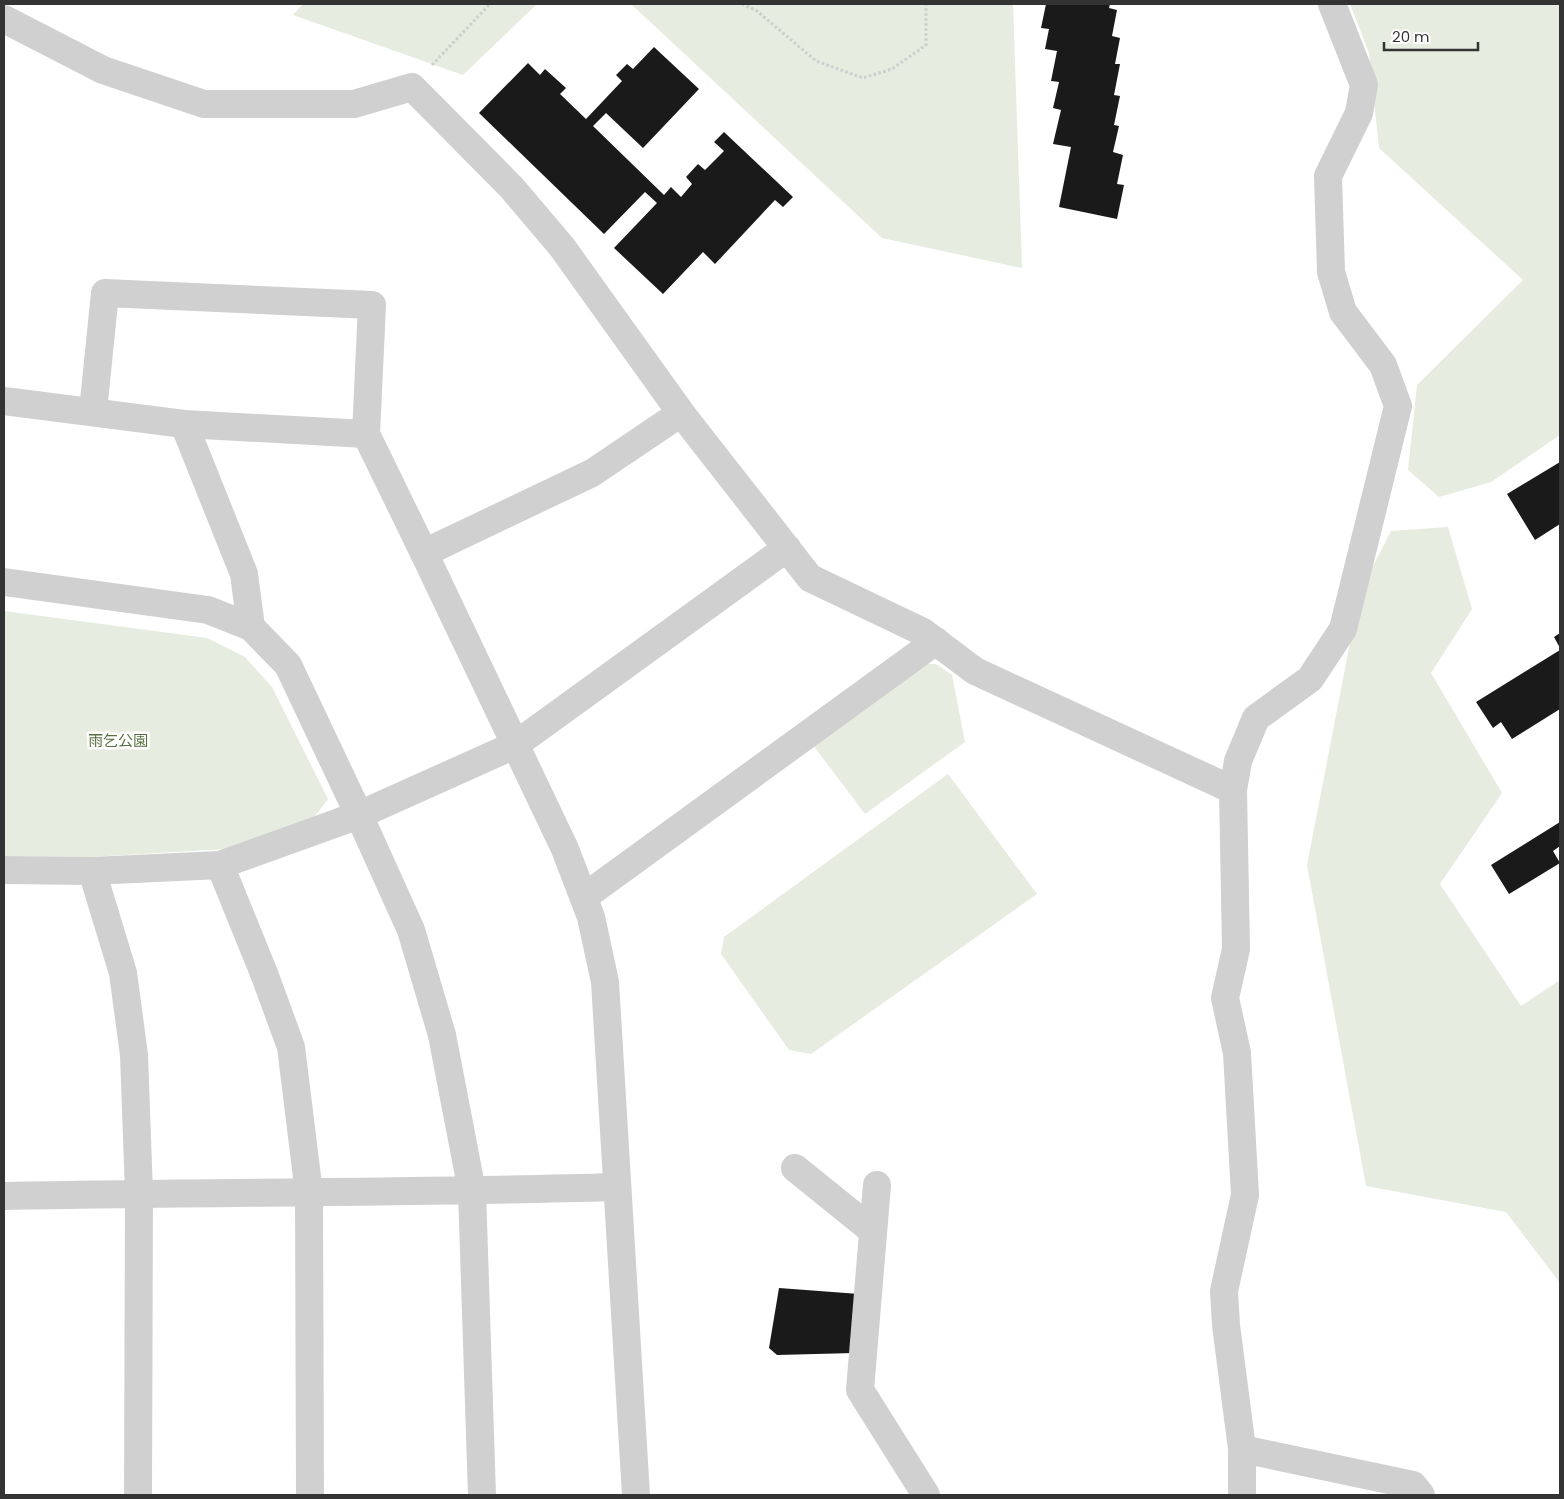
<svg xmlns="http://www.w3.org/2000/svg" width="1564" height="1499" viewBox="0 0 1564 1499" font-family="Poppins,'Noto Sans JP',sans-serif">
  <rect width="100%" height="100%" fill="#fff"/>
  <g fill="#e6ecdf">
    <polygon points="303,4 537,4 463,75 293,15"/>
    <polygon points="631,4 1013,4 1022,268 882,238"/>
    <polygon points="1350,4 1560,4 1560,435 1491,482 1439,497 1408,470 1417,385 1523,280 1379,148 1369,53"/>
    <polygon points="1448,527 1472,609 1431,673 1502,793 1440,884 1521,1006 1560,980 1560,1283 1506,1212 1366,1186 1307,865 1360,591 1391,531"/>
    <polygon points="4,611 207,638 245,657 272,687 328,799 315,816 227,849 89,857 4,856"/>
    <polygon points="921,664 936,664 952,675 965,742 865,814 813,745"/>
    <polygon points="948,774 1037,894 811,1054 789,1050 721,954 724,937"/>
  </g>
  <g fill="#1a1a1a">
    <polygon points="1046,4 1110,4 1109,8 1117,10 1112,36 1120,38 1115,64 1120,64 1114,95 1120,96 1114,125 1119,126 1113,152 1123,155 1117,184 1124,185 1117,219 1059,207 1071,147 1053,144 1061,110 1053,108 1059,82 1051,81 1057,51 1045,49 1049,29 1041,28"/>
    <polygon points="654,47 699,89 643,148 606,113 593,126 664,195 671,187 681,197 692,184 686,177 698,164 705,170 724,151 714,142 724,132 793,197 783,207 775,200 715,264 703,252 663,294 614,248 657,203 645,192 604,234 479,113 528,63 540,75 545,69 566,88 560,94 586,119 622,81 616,75 627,64 633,69"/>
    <polygon points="1560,462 1560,524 1535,540 1507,494"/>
    <polygon points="1560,633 1560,648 1554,637"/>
    <polygon points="1560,650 1560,709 1512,739 1501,722 1493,728 1476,702"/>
    <polygon points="1560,822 1560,846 1553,851 1560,863 1509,894 1491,865"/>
    <polygon points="779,1288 859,1294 854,1353 777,1355 769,1348"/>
  </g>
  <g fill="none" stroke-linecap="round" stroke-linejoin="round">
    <g stroke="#cdcdcd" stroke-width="3" stroke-dasharray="2.5 2.5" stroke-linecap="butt">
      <polyline points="742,4 757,11 816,61 863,78 892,69 926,45 926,4"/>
      <polyline points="432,65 490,4"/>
    </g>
    <g stroke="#d0d0d0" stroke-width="28">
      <polyline points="4,19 103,70 204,104 354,104 412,87 512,188 562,247 681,413 810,578 923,632 975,671 1233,790"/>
      <polyline points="4,401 184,424 366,434"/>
      <polyline points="93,411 105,293 372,305 366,434 424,553 565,849 591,917 605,982 636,1495"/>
      <polyline points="184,424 244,574 251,627"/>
      <polyline points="424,553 592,473 681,413"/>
      <polyline points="4,582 208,610 251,627 288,665 359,815 411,930 442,1035 472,1191 482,1495"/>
      <polyline points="220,865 265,976 291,1047 309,1193 310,1495"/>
      <polyline points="4,870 92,871 220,865 359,815 515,745 787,548"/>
      <polyline points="92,871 123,973 134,1055 139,1193 138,1495"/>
      <polyline points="584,897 936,641"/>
      <polyline points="795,1168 873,1231"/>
      <polyline points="877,1185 860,1390 926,1495"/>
      <path d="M4,1196c204,-4 408,-3 612,-9"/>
      <polyline points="1242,1449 1413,1485 1421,1495"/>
      <polyline points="1242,1495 1242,1449 1226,1325 1224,1291 1245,1195 1237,1053 1225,998 1236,949 1233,790 1238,761 1256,718 1310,679 1343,629 1398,406 1383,365 1343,312 1331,272 1328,176 1359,113 1364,85 1332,4"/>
    </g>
  </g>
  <g text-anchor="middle" stroke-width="5" stroke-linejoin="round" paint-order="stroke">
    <g font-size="15" fill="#56703f" stroke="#fff">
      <text x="118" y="746">雨乞公園</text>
    </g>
  </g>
  <rect width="1564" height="1499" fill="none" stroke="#333333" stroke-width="10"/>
  <path d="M1384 42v8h94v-8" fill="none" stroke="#333333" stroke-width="2.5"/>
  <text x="1392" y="42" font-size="15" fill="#333333" stroke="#ffffff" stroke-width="4" paint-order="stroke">20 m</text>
</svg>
